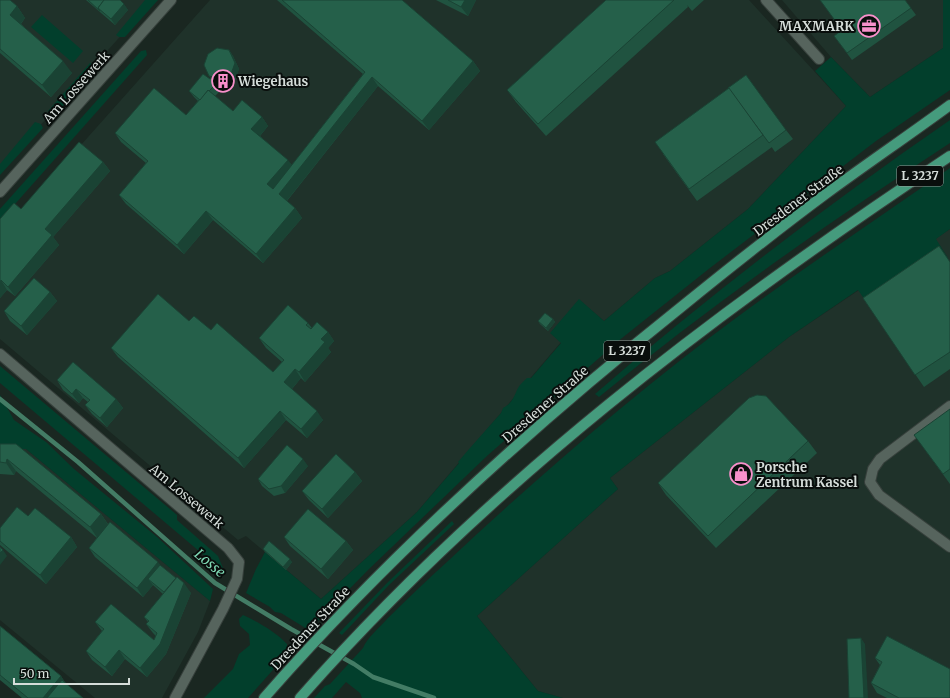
<svg xmlns="http://www.w3.org/2000/svg" width="950" height="698" viewBox="0 0 950 698" font-family="Merriweather,serif">
  <rect width="100%" height="100%" fill="#1a2721"/>
  <g fill="#1f322a">
    <polygon points="0,0 153,0 0,170"/>
    <polygon points="210,0 749,0 846,106 748,209 670,271 655,278 604,321 579,300 551,333 561,342 417,512 321,599 246,536 238,540 0,339 0,236"/>
    <polygon points="782,0 943,0 943,48 870,97 831,57"/>
    <polygon points="950,229 950,698 563,698 538,691 477,616 618,489 610,478 789,337"/>
    <polygon points="0,449 26,449 210,601 198,632 162,698 95,698 0,620"/>
  </g>
  <g fill="#023f2c">
    <polygon points="145,0 158,0 125,37 119,37 116,35"/>
    <path d="M943,0h7v90l-74,51 -166,127 -88,70 -134,117 -119,114 -50,51 -12,9 -26,-16 -6,-1 -5,-5 -24,-14 10,-24 9,-17 56,47 96,-87 42,-49 -1,-1c14,-17 29,-33 43,-49l2,-5c9,-4 11,-12 15,-20 2,-4 6,-7 9,-10h4l30,-35 -11,-10 29,-34 25,22 51,-43 15,-7 78,-62 98,-103 -31,-35 16,-14 39,40 73,-49z"/>
    <polygon points="42,15 83,51 73,63 31,27"/>
    <polygon points="146,50 147,55 0,221 0,209 141,51"/>
    <polygon points="90,63 94,65 90,75 57,113 52,114 48,111"/>
    <path d="M950,120v23c-121,79 -239,162 -351,254l-4,-3c113,-98 232,-189 355,-274z"/>
    <polygon points="35,122 41,124 43,128 0,175 0,164"/>
    <path d="M950,168v61l-14,10 12,19 -76,52 -14,-20 -69,47 -179,141 8,11 -141,127 61,75 25,7h-201l-2,-5 -14,-11 -14,16h-18l11,-12 5,-2 33,-36c4,-10 16,-20 24,-29 20,-20 40,-39 61,-58 93,-87 189,-170 292,-246 69,-51 140,-98 210,-147z"/>
    <polygon points="0,366 177,515 177,520 218,556 225,573 0,383"/>
    <polygon points="0,395 14,420 46,442 74,469 157,537 213,589 210,601 26,449 0,449"/>
    <polygon points="452,521 454,524 389,585 342,635 339,633 387,583"/>
    <path d="M243,615c15,7 32,16 44,29v10l-39,44h-44l29,-29 6,-15 11,-9 -1,-11 -9,-8 -1,-7z"/>
  </g>
  <g fill="none" stroke-linecap="round" stroke-linejoin="round">
    <polyline stroke="#437c65" stroke-width="4.5" points="0,399 78,462 215,583 291,629 354,664 373,677 434,698"/>
    <g stroke="#37403c" stroke-width="12">
      <g id="street">
        <polyline points="766,0 819,59"/>
        <polyline points="0,192 171,0"/>
        <polyline points="0,354 228,548 239,562 237,579 223,609 175,698"/>
        <polyline points="950,406 880,459 873,469 870,482 879,495 950,547"/>
      </g>
    </g>
    <g stroke="#37403c" stroke-width="12">
      <g id="primary">
        <path d="M264,698c125,-143 267,-271 416,-390 48,-39 97,-78 147,-115 41,-30 82,-58 123,-88"/>
        <path d="M300,698c187,-213 415,-386 650,-542"/>
      </g>
    </g>
    <use href="#street" stroke="#56645d" stroke-width="10"/>
    <use href="#primary" stroke="#459b7d" stroke-width="10"/>
  </g>
  <g fill="#205340">
    <polygon points="0,0 17,6 25,18 21,24 72,73 51,97 0,53"/>
    <polygon points="86,0 120,0 128,10 115,25"/>
    <polygon points="277,0 402,0 473,61 480,71 429,130 378,86 287,201 295,208 302,218 263,263 213,220 184,254 126,204 119,195 146,163 121,142 115,133 186,115 198,101 194,97 189,91 211,78 209,76 229,50 233,56 239,69 235,80 226,86 221,85 219,87 221,90 215,96 233,111 262,117 268,126 260,136 292,165 363,74"/>
    <polygon points="436,0 476,0 468,16"/>
    <polygon points="606,0 704,0 692,11 687,5 688,7 546,136 516,102 507,90"/>
    <polygon points="905,0 916,15 852,60 834,36"/>
    <polygon points="786,130 793,139 775,152 771,146 772,147 697,201 663,154"/>
    <polygon points="103,162 110,171 53,237 59,245 15,296 7,290 0,298 0,219 21,209"/>
    <polygon points="950,262 950,369 924,387 863,298"/>
    <polygon points="50,292 57,301 27,335 10,321 4,311"/>
    <polygon points="553,319 555,322 548,331 540,324 538,321"/>
    <polygon points="189,321 211,330 273,372 282,362 266,348 259,338 308,323 312,328 328,332 334,341 328,348 331,352 305,382 301,378 292,389 323,420 307,438 286,420 244,468 118,357 111,348"/>
    <polygon points="57,380 116,399 123,408 107,427 92,414 85,405 88,402 83,398 79,403 63,390"/>
    <polygon points="950,409 950,484 923,447"/>
    <polygon points="808,441 817,453 716,548 666,495 658,483"/>
    <polygon points="0,444 101,514 108,524 160,565 191,593 166,654 147,677 125,659 112,676 92,660 86,651 102,631 95,622 154,640 156,636 153,633 146,624 148,622 144,617 163,594 153,585 143,597 95,557 89,548 97,538 16,471 14,475 0,474"/>
    <polygon points="308,466 285,493 274,496 262,486 258,479"/>
    <polygon points="355,472 362,481 328,518 309,500 302,491"/>
    <polygon points="28,516 71,537 77,547 46,584 0,545 0,528"/>
    <polygon points="284,537 346,541 353,550 328,579 290,546"/>
    <polygon points="263,549 292,562 286,570 265,552"/>
    <polygon points="0,626 61,676 65,683 83,698 22,698 0,680"/>
    <polygon points="875,658 949,669 950,698 887,698 877,693 871,683 880,665"/>
  </g>
  <g fill="#1a4334">
    <polygon points="465,0 476,0 468,16 461,7"/>
    <polygon points="124,4 128,10 115,25 111,19"/>
    <polygon points="17,6 25,18 18,27 10,15"/>
    <polygon points="229,50 233,56 239,69 235,80 231,74"/>
    <polygon points="63,61 72,73 51,97 42,85"/>
    <polygon points="473,61 480,71 429,130 422,121"/>
    <polygon points="372,77 378,86 285,203 279,194"/>
    <polygon points="262,117 268,126 258,138 251,129"/>
    <polygon points="288,160 295,169 274,194 267,184"/>
    <polygon points="103,162 110,171 53,237 59,245 15,296 8,287 45,229"/>
    <polygon points="295,208 302,218 263,263 256,254"/>
    <polygon points="206,211 213,220 184,254 177,245"/>
    <polygon points="1,280 7,290 0,298 0,282"/>
    <polygon points="50,292 57,301 27,335 21,326"/>
    <polygon points="553,319 555,322 548,331 546,328"/>
    <polygon points="328,332 334,341 328,348 331,352 305,382 299,372 321,339"/>
    <polygon points="295,369 301,378 290,391 284,382"/>
    <polygon points="76,389 83,398 79,403 72,394"/>
    <polygon points="116,399 123,408 107,427 100,418"/>
    <polygon points="280,411 286,420 244,468 238,458"/>
    <polygon points="317,411 323,420 307,438 301,429"/>
    <polygon points="7,459 16,471 14,475 6,463"/>
    <polygon points="303,459 308,466 285,493 281,486"/>
    <polygon points="355,472 362,481 328,518 322,509"/>
    <polygon points="101,514 109,526 98,539 90,527"/>
    <polygon points="71,537 77,547 46,584 40,575"/>
    <polygon points="346,541 353,550 328,579 321,569"/>
    <polygon points="3,550 7,556 0,565 0,553"/>
    <polygon points="290,559 292,562 286,570 283,567"/>
    <polygon points="158,562 165,571 148,579 153,585 143,597 137,588"/>
    <polygon points="184,583 191,593 166,654 147,677 140,668"/>
    <polygon points="861,638 865,644 868,698 864,698"/>
    <polygon points="119,650 125,659 112,676 105,667"/>
    <polygon points="61,676 69,688 61,698 43,698"/>
  </g>
  <g fill="#25604a" stroke="#1a4334">
    <polygon points="0,0 10,0 17,6 10,15 63,61 42,85 0,49"/>
    <polygon points="88,0 104,0 98,8 100,11"/>
    <polygon points="104,0 120,0 124,4 111,19 98,8"/>
    <polygon points="282,0 402,0 473,61 422,121 372,77 279,194 295,208 256,254 206,211 177,245 119,195 148,161 115,133 154,88 186,115 208,90 233,111 242,100 262,117 251,129 288,160 267,184 273,189 365,72"/>
    <polygon points="448,0 465,0 461,7"/>
    <polygon points="606,0 674,0 538,124 507,90"/>
    <polygon points="820,0 905,0 911,8 847,53 834,36 842,30"/>
    <polygon points="217,48 229,50 235,63 231,74 222,79 216,79 213,82 216,84 209,91 208,90 200,100 189,91 203,74 210,79 213,77 209,76 204,65 208,54"/>
    <polygon points="746,75 786,130 769,143 728,88"/>
    <polygon points="729,88 763,135 689,189 655,142"/>
    <polygon points="79,142 103,162 45,229 52,235 8,287 1,280 0,282 0,219 14,203 21,209"/>
    <polygon points="939,246 950,262 950,352 915,375 863,298"/>
    <polygon points="34,278 50,292 21,326 4,311"/>
    <polygon points="158,294 189,321 194,316 211,330 217,323 273,372 284,360 259,338 288,305 308,323 306,325 311,329 317,322 328,332 321,339 325,342 299,372 295,369 284,382 317,411 301,429 280,411 238,458 111,348"/>
    <polygon points="545,313 553,319 546,328 538,321"/>
    <polygon points="73,362 116,399 100,418 85,405 90,400 76,389 72,394 57,380"/>
    <polygon points="757,395 766,396 808,441 708,536 658,483 749,398"/>
    <polygon points="950,409 950,469 943,474 914,435"/>
    <polygon points="0,444 16,444 101,514 90,527 7,459 6,463 0,462"/>
    <polygon points="287,445 303,459 281,486 269,489 258,479"/>
    <polygon points="336,454 355,472 322,509 302,491"/>
    <polygon points="17,507 28,516 35,508 71,537 40,575 0,541 0,528"/>
    <polygon points="308,509 346,541 321,569 284,537"/>
    <polygon points="110,522 158,562 137,588 89,548"/>
    <polygon points="269,541 290,559 283,567 263,549"/>
    <polygon points="0,547 3,550 0,553"/>
    <polygon points="160,565 176,578 164,592 148,579"/>
    <polygon points="177,577 184,583 160,644 140,668 119,650 105,667 86,651 104,629 95,622 111,604 154,640 157,633 146,624 149,621 144,617"/>
    <polygon points="0,626 61,676 43,698 28,698 0,675"/>
    <polygon points="887,636 950,669 950,698 899,698 871,683 882,662 875,658"/>
    <polygon points="861,638 864,698 849,698 847,639"/>
    <polygon points="62,680 83,698 47,698"/>
  </g>
  <defs>
    <g id="office-ring" transform="scale(1.15)"><circle r="9.5" fill="#090e0c" stroke="#f890cb" stroke-width="1.5"/><path d="M-6-3h4V-5.5h4V-3h4V5H-6ZM-1-4.5V-3h2v-1.5ZM-6 0V1H6V0Z" fill="#f890cb"/></g>
    <g id="building-ring" transform="scale(1.15)"><circle r="9.5" fill="#090e0c" stroke="#f890cb" stroke-width="1.5"/><path d="M-4-6H4V6H1V3H-1V6H-4ZM-2.5-4.3h1.7v1.8h-1.7ZM.8-4.3h1.7v1.8H.8ZM-2.5-1h1.7V.8h-1.7ZM.8-1h1.7V.8H.8Z" fill="#f890cb"/></g>
    <g id="shop-ring" transform="scale(1.15)"><circle r="9.5" fill="#090e0c" stroke="#f890cb" stroke-width="1.5"/><path d="M-5-2.5h2.3a2.7 3.5 0 0 1 5.4 0H5L5.5 6h-11ZM-1.5-2.5h3a1.5 2.3 0 0 0-3 0Z" fill="#f890cb"/></g>
  </defs>
  <g fill-rule="evenodd">
    <use href="#office-ring" x="869" y="26"/>
    <use href="#building-ring" x="223" y="81"/>
    <use href="#shop-ring" x="741" y="474"/>
  </g>
  <g text-anchor="middle" stroke-width="4" stroke-linejoin="round" paint-order="stroke">
    <g fill="#090e0c" stroke="#989f9c" stroke-width="1">
      <rect x="897" y="166" width="46" height="20" rx="3"/>
      <rect x="604" y="341" width="46" height="20" rx="3"/>
    </g>
    <g font-size="12" font-weight="bold" fill="#d5ddd9">
      <text x="920" y="180">L 3237</text>
      <text x="627" y="355">L 3237</text>
    </g>
    <g font-size="13" font-weight="bold" fill="#d5ddd9" stroke="#090e0c" text-anchor="start">
      <text x="854" y="31" text-anchor="end">MAXMARK</text>
      <text x="238" y="86">Wiegehaus</text>
      <text x="756" y="472">Porsche<tspan x="756" dy="15">Zentrum Kassel</tspan></text>
    </g>
    <g font-size="13" fill="#d5ddd9" stroke="#090e0c">
      <text transform="translate(76 87) rotate(-48)" y="5">Am Lossewerk</text>
      <text transform="translate(798 200) rotate(-37)" y="5">Dresdener Straße</text>
      <text transform="translate(545 404) rotate(-41)" y="5">Dresdener Straße</text>
      <text transform="translate(187 496) rotate(40)" y="5">Am Lossewerk</text>
      <text transform="translate(310 628) rotate(-47)" y="5">Dresdener Straße</text>
    </g>
    <g font-size="14" font-style="italic" fill="#7fd8b4" stroke="#090e0c">
      <text transform="translate(210 563) rotate(40)" y="5">Losse</text>
    </g>
  </g>
  <path d="M14 678v6h115v-6" fill="none" stroke="#d5ddd9" stroke-width="2"/>
  <text x="20" y="678" font-size="12" fill="#d5ddd9" stroke="#090e0c" stroke-width="3" paint-order="stroke">50 m</text>
</svg>
